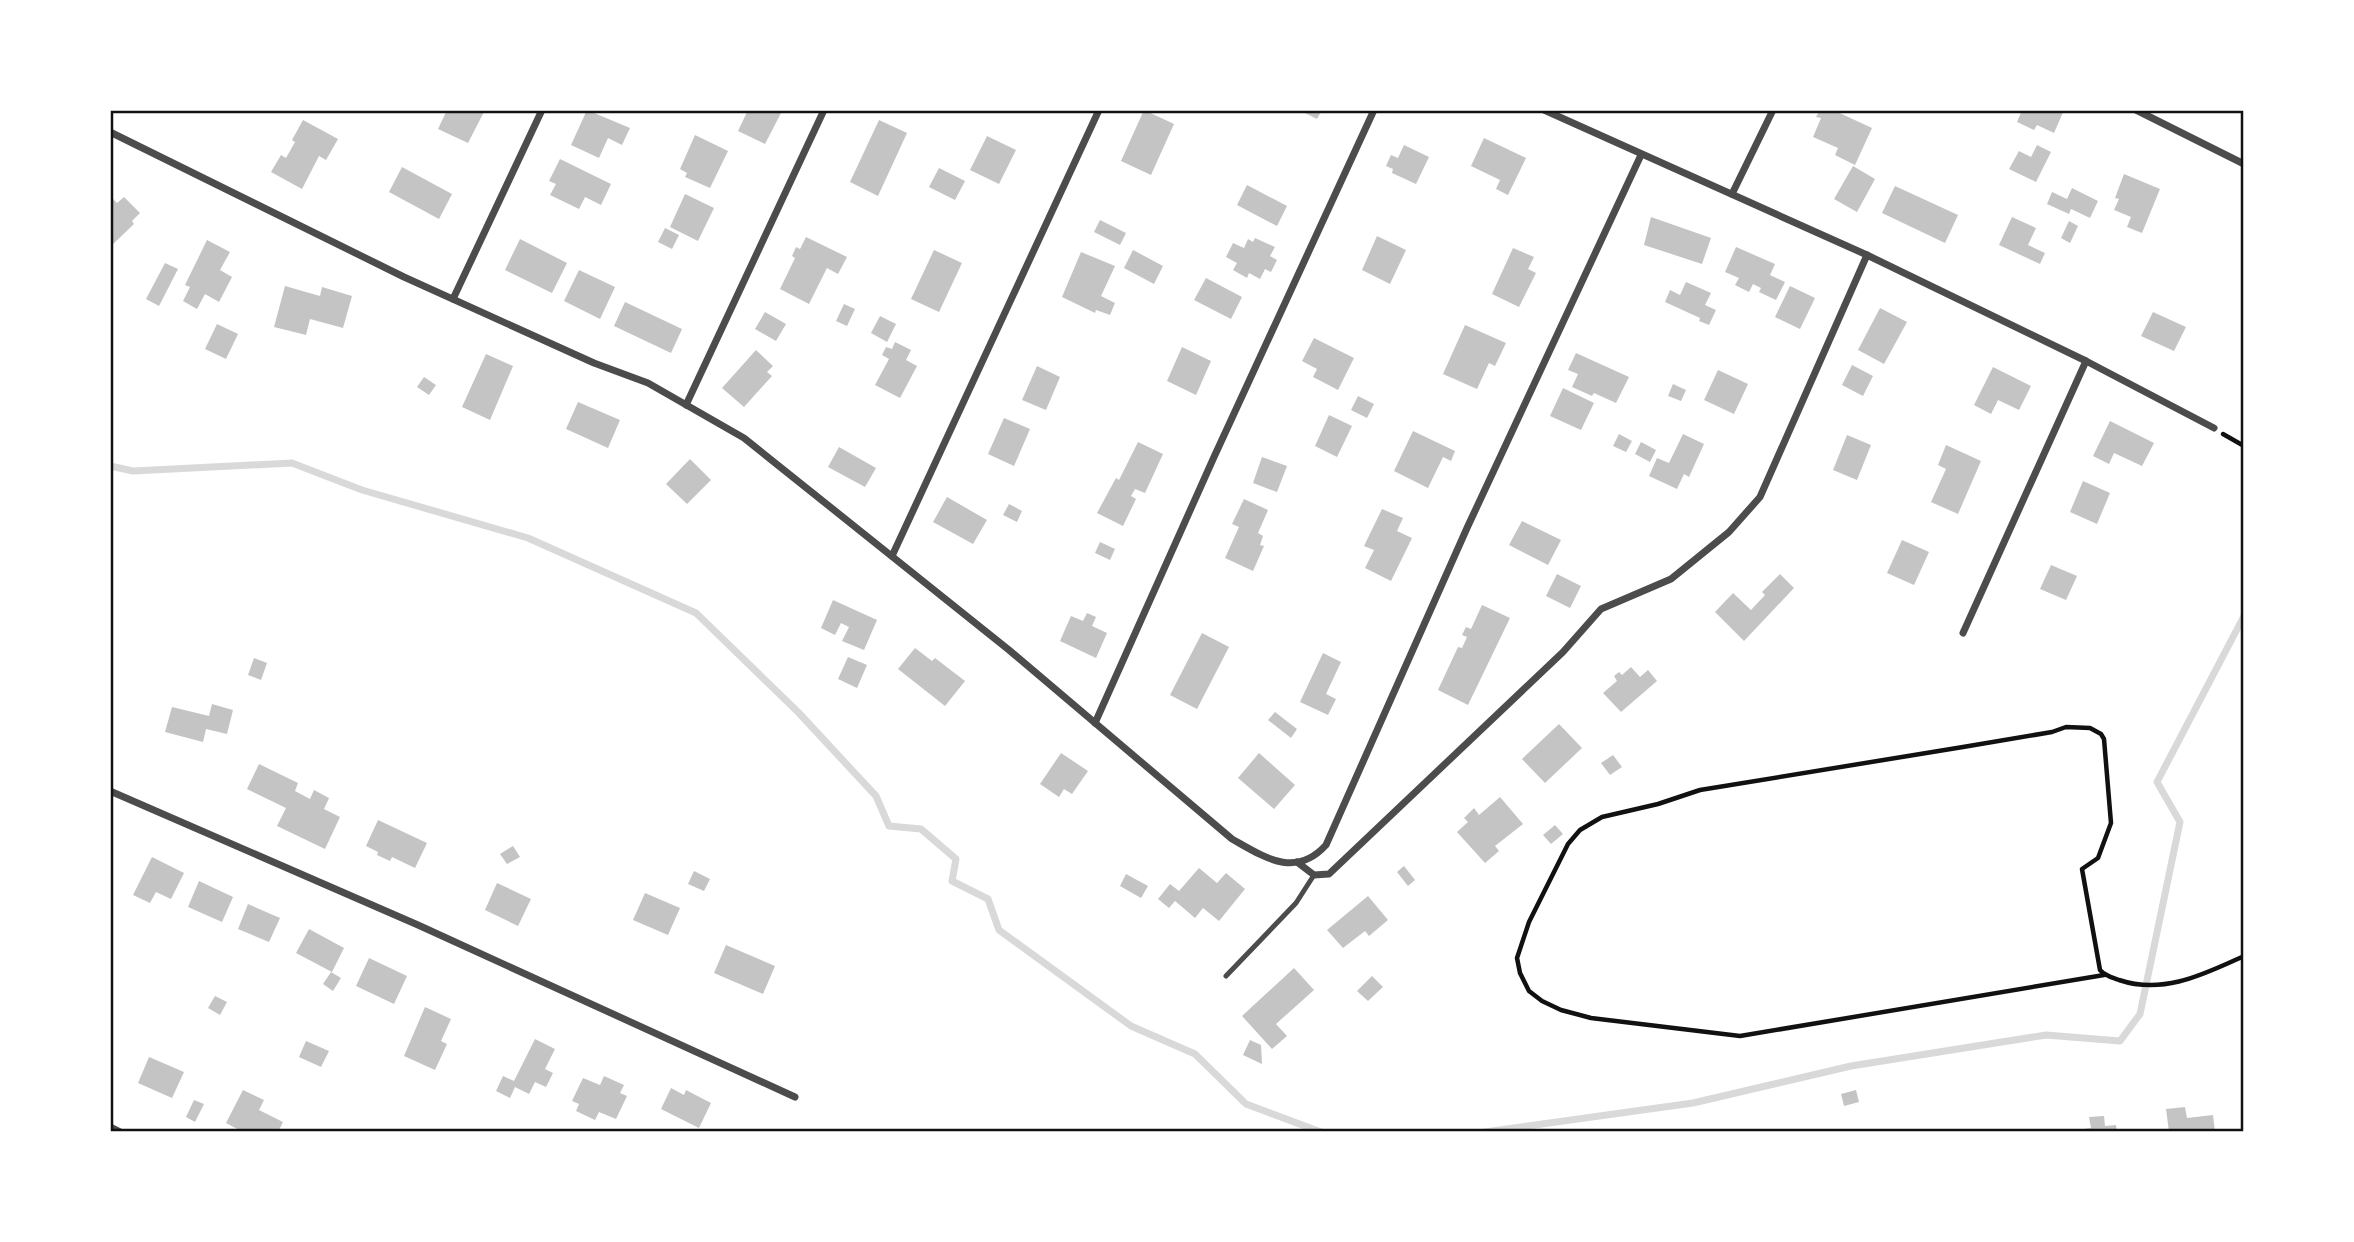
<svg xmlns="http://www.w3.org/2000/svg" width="2354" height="1242" viewBox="0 0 2354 1242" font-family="'PT Sans Narrow',sans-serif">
  <rect width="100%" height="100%" fill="#fff"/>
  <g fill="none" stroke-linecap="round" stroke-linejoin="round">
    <g stroke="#d9d9d9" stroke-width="7">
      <polyline points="110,466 133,471 292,463 362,490 528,538 696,613 798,712 876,796 889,826 921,829 956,859 952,881 988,899 999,930 1131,1026 1195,1054 1246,1104 1321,1132"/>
      <polyline points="1485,1132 1693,1103 1851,1066 2046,1035 2120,1041 2140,1014 2180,822 2157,782 2244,616"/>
    </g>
  </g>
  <g fill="#c4c4c4">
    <polygon points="447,110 485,110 468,143 438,129"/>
    <polygon points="587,110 630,128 622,145 608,138 599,158 571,145"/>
    <polygon points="748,110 776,110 781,113 765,144 738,131"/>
    <polygon points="1144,110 1174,124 1151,175 1121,161"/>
    <polygon points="1299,110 1322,110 1317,119"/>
    <polygon points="1820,110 1833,110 1872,128 1855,165 1835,155 1838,148 1813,137 1821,118 1816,117"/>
    <polygon points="2022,110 2064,110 2054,133 2037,125 2034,130 2017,122"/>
    <polygon points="303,120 338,139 326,160 319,156 302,189 271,172 281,155 286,158 295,142 292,140"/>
    <polygon points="879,120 907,133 878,196 850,182"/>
    <polygon points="695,135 728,151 710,188 685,177 687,173 680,169"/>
    <polygon points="987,136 1016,150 999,184 970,170"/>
    <polygon points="1484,138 1526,158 1508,195 1496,189 1500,180 1471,166"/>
    <polygon points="1404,145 1429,157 1416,184 1392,173 1393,169 1386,166 1391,155 1398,158"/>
    <polygon points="2037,145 2051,152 2036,182 2009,169 2019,151 2031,157"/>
    <polygon points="560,159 611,184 601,205 585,197 579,209 550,195 556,184 549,181"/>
    <polygon points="1853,166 1875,179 1857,212 1834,199"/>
    <polygon points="402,167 452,194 439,219 389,192"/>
    <polygon points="939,168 965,181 955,200 929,187"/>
    <polygon points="2124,174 2160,189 2142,233 2127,227 2131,217 2114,210 2119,199 2115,198"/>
    <polygon points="1247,185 1287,206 1277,226 1237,205"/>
    <polygon points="1895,186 1958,215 1945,243 1882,213"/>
    <polygon points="2072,188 2098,201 2090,218 2071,209 2069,214 2047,204 2052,192 2067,199"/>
    <polygon points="685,194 714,208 698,241 670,227"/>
    <polygon points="124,197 140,213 132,221 134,224 110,247 110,202 113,199 117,203"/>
    <polygon points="1651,217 1711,238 1702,264 1644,245"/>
    <polygon points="2012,217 2036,228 2028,245 2045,253 2040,264 1999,245"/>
    <polygon points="1100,220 1126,233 1120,245 1094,232"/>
    <polygon points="2069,221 2078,226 2070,243 2061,238"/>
    <polygon points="665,228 679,235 672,249 658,242"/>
    <polygon points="1377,236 1406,250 1390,284 1362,270"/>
    <polygon points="806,237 847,257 838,274 827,268 809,304 780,289 795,258 792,256 796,247 800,249"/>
    <polygon points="1255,238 1275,247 1270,256 1277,260 1271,272 1265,269 1260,279 1249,273 1247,278 1233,270 1237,263 1226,257 1233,243 1244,248 1248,239 1253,242"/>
    <polygon points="520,239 567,263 552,293 505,270"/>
    <polygon points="207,240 230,252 220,270 232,277 219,302 205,294 197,309 183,301 190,287 185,285"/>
    <polygon points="1736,247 1775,264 1770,275 1785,282 1776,300 1759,292 1761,288 1753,284 1749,292 1735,285 1739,278 1725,272"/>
    <polygon points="1513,248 1534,257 1528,269 1536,273 1519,307 1492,294"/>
    <polygon points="934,250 962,263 939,312 911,299"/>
    <polygon points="1133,250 1163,266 1154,284 1124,268"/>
    <polygon points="1081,252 1115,266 1101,296 1115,303 1110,315 1096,310 1095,313 1062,297"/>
    <polygon points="165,263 178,269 159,306 146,299"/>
    <polygon points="579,270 615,287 600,319 564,301"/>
    <polygon points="1206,278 1242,297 1231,319 1194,300"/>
    <polygon points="1686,282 1711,293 1705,305 1716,310 1709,325 1699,321 1700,318 1665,302 1670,290 1680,295"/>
    <polygon points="285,286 320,296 322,287 352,296 343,328 310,319 306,335 274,327"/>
    <polygon points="1790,286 1815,298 1800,329 1775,317"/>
    <polygon points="625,302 682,329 671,353 614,326"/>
    <polygon points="844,304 855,309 847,326 836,321"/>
    <polygon points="1880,308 1907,322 1884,364 1858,350"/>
    <polygon points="765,312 786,324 776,341 755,329"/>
    <polygon points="2153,312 2186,327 2174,351 2141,336"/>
    <polygon points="880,316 896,324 887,342 871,333"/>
    <polygon points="217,324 238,334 226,359 205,349"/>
    <polygon points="1465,325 1506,343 1495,366 1489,363 1477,389 1443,374"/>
    <polygon points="1314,338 1354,358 1338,390 1313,377 1317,369 1302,361"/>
    <polygon points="895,342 911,350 906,360 917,366 900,398 875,385 889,359 882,355 886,347 892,349"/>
    <polygon points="1182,347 1211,361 1196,395 1167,381"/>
    <polygon points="756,350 773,366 767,372 772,376 744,407 722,388"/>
    <polygon points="1576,353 1629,377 1616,403 1594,393 1592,396 1572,387 1578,374 1568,370"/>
    <polygon points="486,354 513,366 490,420 462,407"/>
    <polygon points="1852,365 1873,376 1863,396 1842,385"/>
    <polygon points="1037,366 1060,377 1046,410 1022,400"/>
    <polygon points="1993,367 2031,386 2019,410 1998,400 1991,414 1974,405"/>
    <polygon points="1718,370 1748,384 1734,414 1704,400"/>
    <polygon points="424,377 436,385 429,395 417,387"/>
    <polygon points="1673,384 1686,390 1681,401 1668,396"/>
    <polygon points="1563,388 1594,403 1581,430 1550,416"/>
    <polygon points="1358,396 1374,404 1367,418 1351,410"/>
    <polygon points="578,402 620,420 608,448 566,429"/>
    <polygon points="1329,415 1352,426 1337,457 1315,446"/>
    <polygon points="1004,418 1030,429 1014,466 988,454"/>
    <polygon points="2110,421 2154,443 2142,466 2114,453 2109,464 2093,456"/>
    <polygon points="1413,431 1455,451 1451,461 1443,457 1428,488 1394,471"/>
    <polygon points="1619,434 1632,441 1626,452 1613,446"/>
    <polygon points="1683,434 1704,444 1689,477 1684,474 1677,489 1649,476 1657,458 1669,463"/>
    <polygon points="1847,435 1871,445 1857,480 1833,470"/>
    <polygon points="1138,442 1163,454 1145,493 1135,489 1131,496 1136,499 1123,526 1097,513 1116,478 1119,480"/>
    <polygon points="1641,442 1656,450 1650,462 1635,454"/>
    <polygon points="1946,445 1981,461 1958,514 1931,502 1946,469 1938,465"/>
    <polygon points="839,447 876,468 865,487 828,467"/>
    <polygon points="1262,457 1287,466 1277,492 1253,483"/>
    <polygon points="690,459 711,480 687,504 666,484"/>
    <polygon points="2083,481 2110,493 2097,524 2070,512"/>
    <polygon points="947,497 987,520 973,544 933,522"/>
    <polygon points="1244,499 1268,510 1258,533 1263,536 1260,545 1264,546 1253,571 1225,558 1239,527 1232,524"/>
    <polygon points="1009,504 1022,511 1017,522 1003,515"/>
    <polygon points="1382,509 1403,518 1397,531 1412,538 1391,581 1365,568 1374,550 1364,546"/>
    <polygon points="1522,521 1561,540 1548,565 1509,545"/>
    <polygon points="1902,540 1929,552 1914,585 1887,573"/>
    <polygon points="1100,542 1115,549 1110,560 1095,553"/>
    <polygon points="2051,565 2077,576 2066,600 2040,589"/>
    <polygon points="1557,574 1581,586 1570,608 1546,596"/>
    <polygon points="1780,574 1794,588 1744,641 1715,612 1733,593 1751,610 1765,595 1762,592"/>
    <polygon points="833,600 877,620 864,650 842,641 849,627 841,623 835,635 821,628"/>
    <polygon points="1482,605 1510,618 1468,705 1438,690 1458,647 1462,648 1467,637 1462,635 1466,627 1471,629"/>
    <polygon points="1087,613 1096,617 1092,626 1107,633 1096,658 1060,641 1071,616 1083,621"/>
    <polygon points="1202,633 1229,647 1197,709 1170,695"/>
    <polygon points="915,648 932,661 935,658 965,681 945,706 898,669"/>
    <polygon points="1323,653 1341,662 1326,694 1336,699 1328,715 1300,702"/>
    <polygon points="848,657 867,665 857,688 838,679"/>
    <polygon points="254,658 267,663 261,680 248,675"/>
    <polygon points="1631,667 1640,677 1648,670 1657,681 1621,712 1603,693 1617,681 1614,676 1619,672 1622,675"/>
    <polygon points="212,704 233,710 227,734 206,729 203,742 165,732 172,707 209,716"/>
    <polygon points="1275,712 1297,729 1291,738 1268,720"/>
    <polygon points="1559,724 1582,748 1545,783 1522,759"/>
    <polygon points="1061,753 1088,771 1072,794 1064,789 1059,797 1040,784"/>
    <polygon points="1259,753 1295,785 1274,809 1238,778"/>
    <polygon points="1613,755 1622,767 1610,775 1601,763"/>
    <polygon points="259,764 298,783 295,791 310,799 314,790 329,798 324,809 340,817 325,849 277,826 286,808 247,789"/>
    <polygon points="1500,797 1523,824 1495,846 1499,851 1485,863 1457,832 1468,822 1464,818 1474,808 1479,815"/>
    <polygon points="378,820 427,843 415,868 392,857 390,861 377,855 378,852 366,846"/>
    <polygon points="1555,825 1563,834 1551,844 1543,835"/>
    <polygon points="513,846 520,857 507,864 500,854"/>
    <polygon points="152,857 184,873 171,899 156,892 150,903 133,895"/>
    <polygon points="1404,866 1415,880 1408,886 1397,872"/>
    <polygon points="1199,868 1217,883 1226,873 1245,889 1219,921 1203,908 1195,918 1175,901 1169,908 1158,899 1170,884 1179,891"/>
    <polygon points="694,871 710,879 704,891 688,884"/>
    <polygon points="1126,874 1148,886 1141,898 1120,886"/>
    <polygon points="199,881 233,897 222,922 188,907"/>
    <polygon points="497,883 531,899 518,926 485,910"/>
    <polygon points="645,893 680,908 668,935 633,920"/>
    <polygon points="1368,896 1388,920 1369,936 1365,931 1343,948 1327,930"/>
    <polygon points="248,904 280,918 269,942 238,929"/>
    <polygon points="309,929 344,948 332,972 296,953"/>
    <polygon points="726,945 775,966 763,994 714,973"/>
    <polygon points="369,958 407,976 394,1004 356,986"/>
    <polygon points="1294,968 1314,990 1276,1024 1287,1036 1272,1049 1242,1016"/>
    <polygon points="331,972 341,978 333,991 323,984"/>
    <polygon points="1372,976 1383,987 1368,1001 1357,991"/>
    <polygon points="215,996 227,1002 220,1015 208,1008"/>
    <polygon points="425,1007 451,1019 441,1041 447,1044 435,1070 404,1056"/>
    <polygon points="535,1039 555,1049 545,1069 553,1073 546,1087 535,1082 529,1094 515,1087 510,1098 496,1091 503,1076 514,1081"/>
    <polygon points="1250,1040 1261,1045 1262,1064 1243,1055"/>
    <polygon points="306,1041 329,1051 321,1067 299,1057"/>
    <polygon points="149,1057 184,1072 172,1098 138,1083"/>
    <polygon points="604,1076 624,1085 620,1093 627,1096 616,1119 599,1112 595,1120 576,1111 579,1104 572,1101 583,1078 600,1085"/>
    <polygon points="671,1088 684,1095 686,1090 711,1103 699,1128 661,1109"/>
    <polygon points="243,1090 264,1100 259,1110 283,1122 278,1132 243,1132 226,1123"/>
    <polygon points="1856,1090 1859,1102 1844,1106 1841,1094"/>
    <polygon points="194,1100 204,1104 195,1122 186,1117"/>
    <polygon points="2185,1107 2187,1118 2213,1115 2215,1132 2169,1132 2166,1109"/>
    <polygon points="2104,1116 2105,1126 2116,1125 2117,1132 2076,1132 2076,1130 2091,1128 2089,1117"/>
  </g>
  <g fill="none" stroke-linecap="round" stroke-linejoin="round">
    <g stroke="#111" stroke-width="4.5">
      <polyline points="2223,434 2244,446"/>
      <path d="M2104,975l-364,61 -149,-18 -30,-8 -19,-9 -13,-10 -9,-18 -3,-15 12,-36 39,-78 12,-14 22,-13 56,-13 42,-14 263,-43 89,-15 14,-5 24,1 11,6 3,5 7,84 -13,35 -16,11 18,101c5,6 11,7 19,10 45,15 85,-6 125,-24"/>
    </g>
    <polyline stroke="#4c4c4c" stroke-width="5" points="1226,976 1296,903 1314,875"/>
    <g stroke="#4c4c4c" stroke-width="7">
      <polyline points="1544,110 1867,255 2086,361 2214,428"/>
      <polyline points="2136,110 2244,164"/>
      <path d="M110,132l294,145 190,86 54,20 96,55 265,212 223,189c32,18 63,40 94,6l141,-317 174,-373"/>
      <polyline points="1732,194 1773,110"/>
      <polyline points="453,299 542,110"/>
      <polyline points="686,405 824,110"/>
      <polyline points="892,556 1099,110"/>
      <polyline points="1963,633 2086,361"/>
      <polyline points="1095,723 1214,457 1374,110"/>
      <polyline points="110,791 418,925 795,1097"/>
      <polyline points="1297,862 1314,875 1329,874 1563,652 1601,609 1671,579 1729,532 1760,497 1867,255"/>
      <polyline points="110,1127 120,1132"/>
    </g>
  </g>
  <rect width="2354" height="1242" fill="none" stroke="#ffffff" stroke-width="224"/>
  <rect x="112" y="112" width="2130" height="1018" fill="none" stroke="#111" stroke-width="2.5"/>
</svg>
